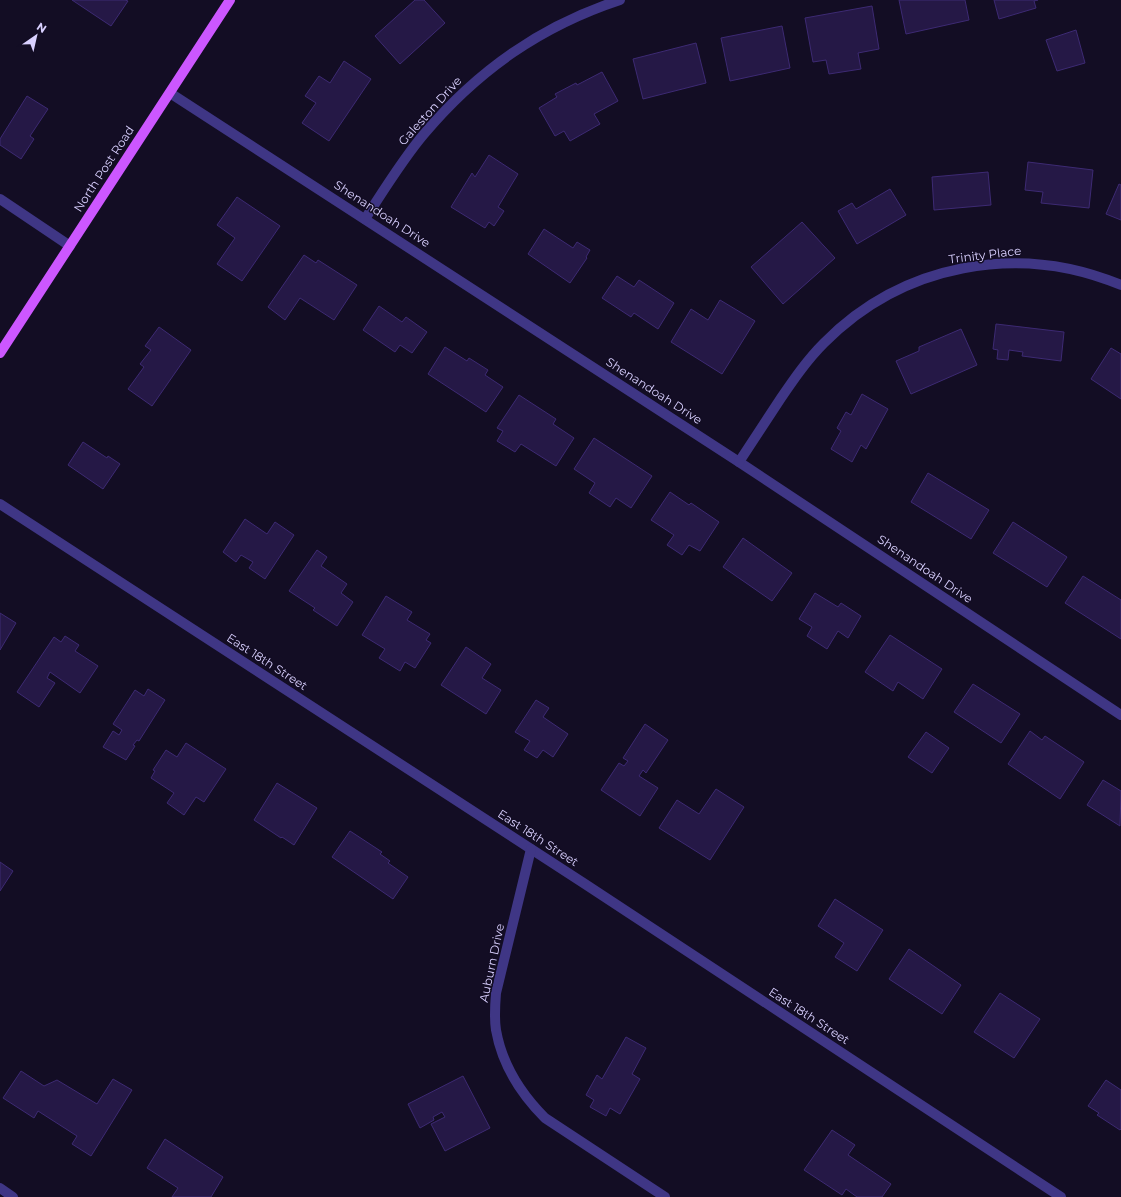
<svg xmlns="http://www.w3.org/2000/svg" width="1121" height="1197" viewBox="0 0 1121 1197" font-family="Montserrat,sans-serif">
  <rect width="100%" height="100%" fill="#130d24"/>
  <g fill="#251846" stroke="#3d2a73">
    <polygon points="72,0 125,0 128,1 111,26"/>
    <polygon points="415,0 424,0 445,23 400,64 375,36"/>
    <polygon points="899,0 965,0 969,20 906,34"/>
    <polygon points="994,0 1038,0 1034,1 1036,8 999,19"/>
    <polygon points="872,6 879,49 858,53 861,69 829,74 826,60 813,62 805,18"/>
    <polygon points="782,26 790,68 730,81 721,38"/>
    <polygon points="1076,30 1085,63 1057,71 1046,40"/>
    <polygon points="696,43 706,83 643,99 633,59"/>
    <polygon points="344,61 371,79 329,141 302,123 316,103 305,96 319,76 330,83"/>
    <polygon points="602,72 618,101 594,114 600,124 570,141 564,131 555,136 539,108 557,97 555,94 576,83 577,85"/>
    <polygon points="27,96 48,109 30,136 34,139 21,159 0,145 0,139"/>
    <polygon points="489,155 518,174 498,207 504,211 494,226 489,222 485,228 451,207 472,173 475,177"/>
    <polygon points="1028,162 1093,170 1089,208 1041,203 1043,192 1025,190"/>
    <polygon points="988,172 991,205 934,210 932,177"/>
    <polygon points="1119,184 1121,185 1121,220 1106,214"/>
    <polygon points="890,189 906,215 857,244 838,211 852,203 856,209"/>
    <polygon points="237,197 280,226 242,281 217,264 235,238 217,225"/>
    <polygon points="802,222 835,258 783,304 751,267"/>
    <polygon points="544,229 573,248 577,242 590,250 586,257 587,258 570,283 528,254"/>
    <polygon points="304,255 316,263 318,260 357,285 334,320 300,298 285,320 268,307"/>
    <polygon points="617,276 634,287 639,280 674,303 658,329 634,313 631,317 602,298"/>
    <polygon points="720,300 755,321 722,374 671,342 691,309 708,320"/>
    <polygon points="379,306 402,322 406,317 427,332 412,353 400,345 395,352 363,330"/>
    <polygon points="996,324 1064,332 1061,361 1022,356 1023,352 1009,350 1008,360 997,359 998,350 993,349"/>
    <polygon points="159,327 191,350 152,406 128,389 144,367 140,364 151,350 145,346"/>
    <polygon points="961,329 977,365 911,394 896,361 919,351 919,347"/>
    <polygon points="445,347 467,361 469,358 488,370 485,375 503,387 486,412 428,374"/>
    <polygon points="1111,348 1121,354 1121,399 1091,379"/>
    <polygon points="862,394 888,409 866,449 861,445 852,462 831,449 841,431 837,428 846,412 851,415"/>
    <polygon points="519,395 556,419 553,424 574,438 556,466 521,444 515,452 497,441 503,431 497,428"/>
    <polygon points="594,438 652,476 631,508 616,498 610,507 589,493 595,483 574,469"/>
    <polygon points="83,442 107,458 108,456 120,464 103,489 68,465"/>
    <polygon points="928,473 989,510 971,539 911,502"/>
    <polygon points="670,492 689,505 691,503 719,522 700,551 689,545 682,555 667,545 674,535 651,520"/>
    <polygon points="245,519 267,534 275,522 294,535 265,579 249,568 253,562 241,555 236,562 223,552"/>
    <polygon points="1013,522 1067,557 1047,587 993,553"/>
    <polygon points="743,538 792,573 772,601 723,567"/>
    <polygon points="317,550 327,557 321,566 347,584 341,593 353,602 337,626 313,610 315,608 289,591"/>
    <polygon points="1083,576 1121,600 1121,639 1065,603"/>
    <polygon points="815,593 838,607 841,603 861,616 848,638 838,631 827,649 807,636 812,627 799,619"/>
    <polygon points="386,596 412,612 407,620 430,634 426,640 431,643 415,668 405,662 400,671 379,658 385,649 362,635"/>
    <polygon points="0,613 16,623 0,650"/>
    <polygon points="890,635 942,669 923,699 898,682 893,691 865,672"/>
    <polygon points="65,636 79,645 75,651 98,666 80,693 50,672 47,678 55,683 39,707 17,692 54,637 61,642"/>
    <polygon points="466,647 491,664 482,678 501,690 486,714 441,685"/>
    <polygon points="973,684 1020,714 1001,743 954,712"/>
    <polygon points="148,689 165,700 139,741 137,740 133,745 135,746 126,760 103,747 113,731 119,735 122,730 113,724 135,690 144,696"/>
    <polygon points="536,700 549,708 543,717 568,734 553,757 543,750 537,758 524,750 530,741 515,732"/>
    <polygon points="645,724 668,740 646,773 643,770 639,776 658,788 640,816 601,790 619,763 624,766 628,761 623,758"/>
    <polygon points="1030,731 1042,740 1045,736 1084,762 1060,799 1008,764"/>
    <polygon points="926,732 949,748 932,773 908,757"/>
    <polygon points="186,743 226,769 204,802 196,797 184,815 167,803 174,793 151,778 155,771 153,770 166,750 177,757"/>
    <polygon points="1103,780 1121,791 1120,826 1087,805"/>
    <polygon points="277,783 317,808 294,845 282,837 281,838 254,820"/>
    <polygon points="716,789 744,807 710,860 659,828 677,800 699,814"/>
    <polygon points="350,831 382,852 380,854 390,861 388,863 408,877 393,899 332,857"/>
    <polygon points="0,862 13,871 0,891"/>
    <polygon points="835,899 883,930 857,971 835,957 844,943 818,926"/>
    <polygon points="909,949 961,985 942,1014 889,979"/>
    <polygon points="1000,993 1040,1019 1014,1058 974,1032"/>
    <polygon points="626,1037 646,1048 632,1074 640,1079 620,1114 610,1108 606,1116 590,1107 594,1100 586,1095 597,1075 602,1079"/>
    <polygon points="21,1071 44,1086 57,1080 97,1104 113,1079 132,1090 91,1156 72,1144 77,1136 38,1111 34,1118 3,1098"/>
    <polygon points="463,1076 490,1128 445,1151 431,1124 445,1117 442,1112 433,1117 434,1120 420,1128 408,1104"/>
    <polygon points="1106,1080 1121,1090 1121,1129 1120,1130 1097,1115 1099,1113 1088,1106"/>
    <polygon points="832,1130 855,1145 848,1155 891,1184 882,1197 857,1197 846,1189 842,1195 804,1170"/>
    <polygon points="165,1139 223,1177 211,1197 172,1197 178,1188 147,1168"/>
  </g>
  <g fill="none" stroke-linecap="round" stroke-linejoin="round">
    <g stroke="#3f3685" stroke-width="10">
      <polyline points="170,93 739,462 1121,715"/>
      <polyline points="0,199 70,246"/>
      <path d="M365,219c19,-29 37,-59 59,-85 54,-64 117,-108 196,-134"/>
      <path d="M739,462c14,-21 28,-43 42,-64 13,-19 26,-38 43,-55 78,-79 194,-101 297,-58"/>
      <polyline points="0,504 585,884 1061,1197"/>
      <path d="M531,849l-35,144c-1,13 -2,25 0,37 6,34 25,64 49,88l120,79"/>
      <polyline points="0,1188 13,1197"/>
    </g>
    <polyline stroke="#cc57ff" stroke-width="10" points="0,353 230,0"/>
  </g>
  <g text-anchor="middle" stroke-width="3" stroke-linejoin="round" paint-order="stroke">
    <g font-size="12" fill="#d9d0ff" stroke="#130d24">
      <text transform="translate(430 111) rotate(-48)" y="4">Galeston Drive</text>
      <text transform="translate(104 169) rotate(-57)" y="4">North Post Road</text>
      <text transform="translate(382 214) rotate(33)" y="4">Shenandoah Drive</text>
      <text transform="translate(985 255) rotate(-7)" y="4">Trinity Place</text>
      <text transform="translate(654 391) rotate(33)" y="4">Shenandoah Drive</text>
      <text transform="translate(925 569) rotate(34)" y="4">Shenandoah Drive</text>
      <text transform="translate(267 662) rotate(33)" y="4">East 18th Street</text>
      <text transform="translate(538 838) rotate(33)" y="4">East 18th Street</text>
      <text transform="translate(492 963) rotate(-78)" y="4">Auburn Drive</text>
      <text transform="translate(809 1016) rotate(33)" y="4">East 18th Street</text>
    </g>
  </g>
  <g transform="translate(36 36) rotate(34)" stroke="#130d24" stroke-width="3" paint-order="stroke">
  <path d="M0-3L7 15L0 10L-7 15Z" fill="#d9d0ff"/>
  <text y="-6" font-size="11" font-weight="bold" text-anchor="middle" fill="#d9d0ff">N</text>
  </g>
</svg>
